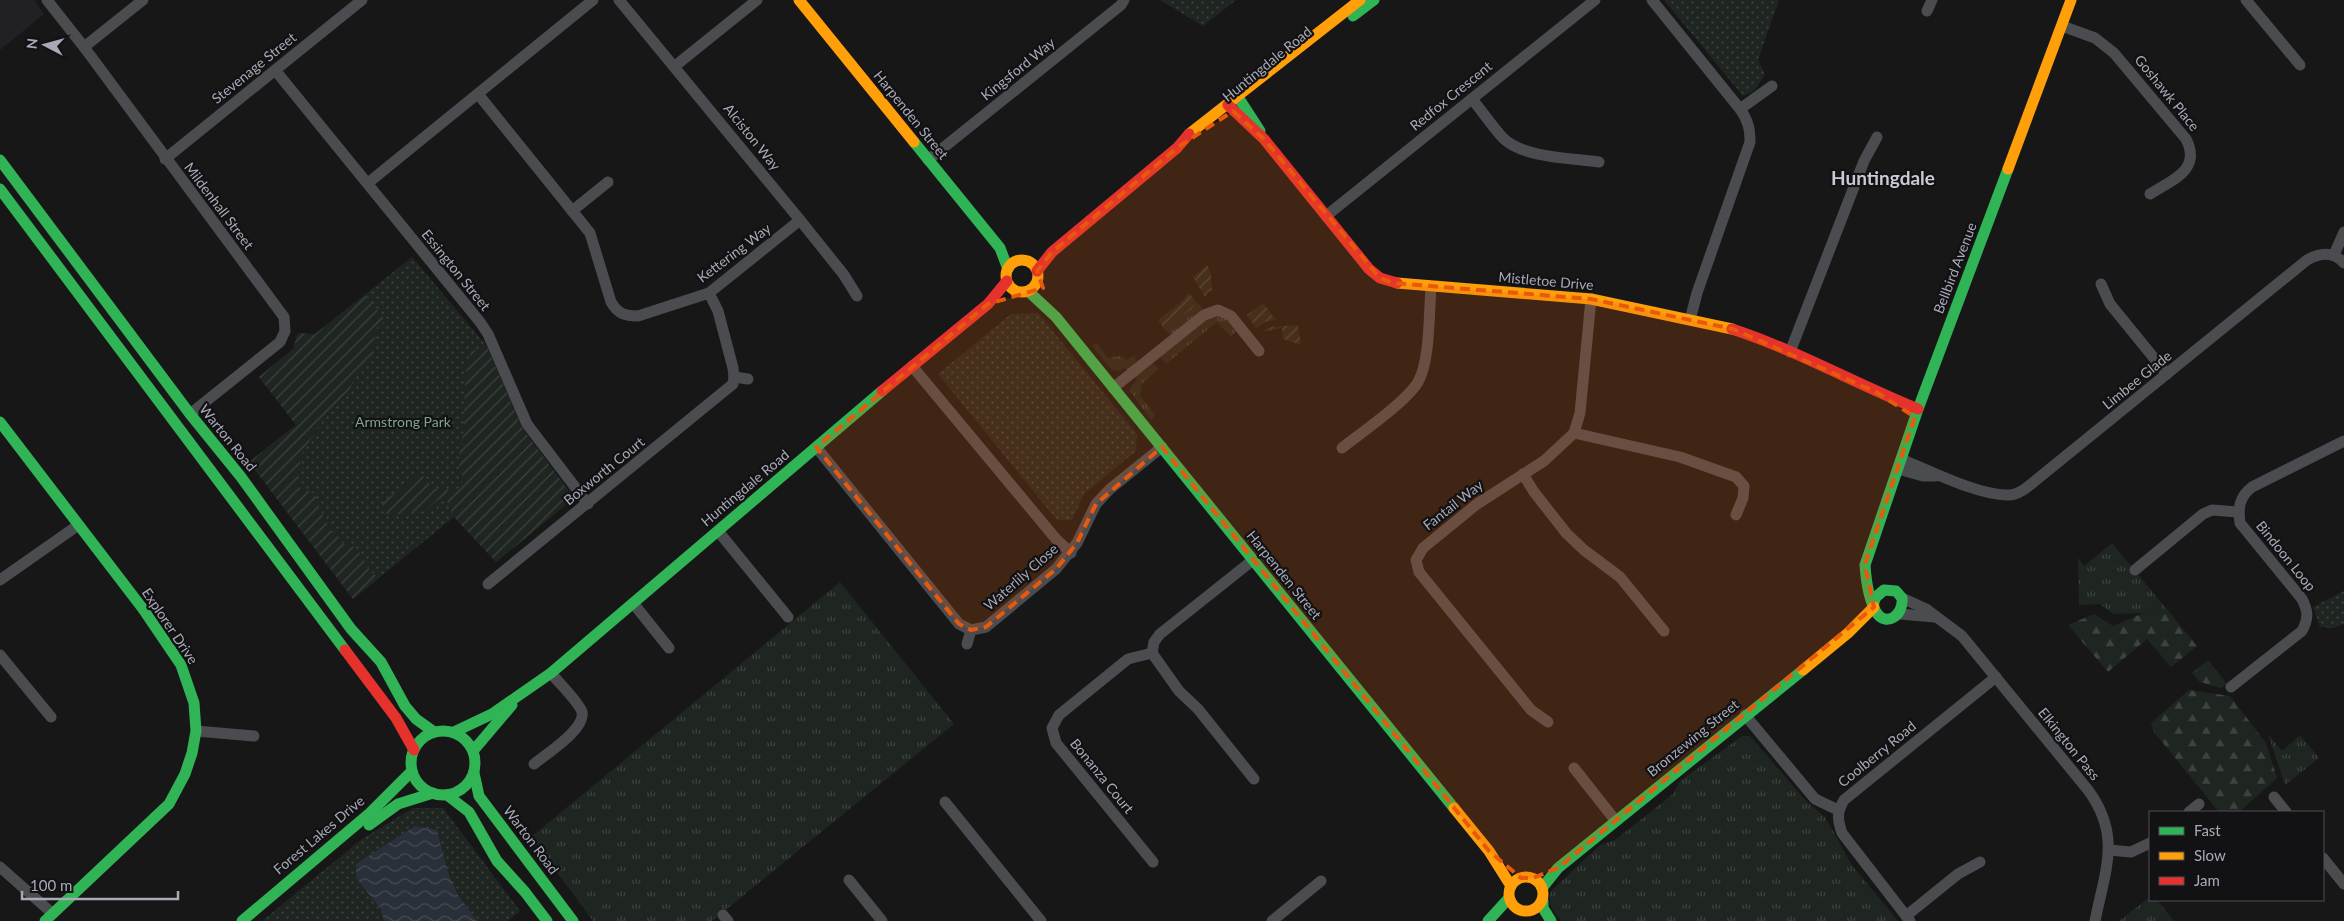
<svg xmlns="http://www.w3.org/2000/svg" width="2344" height="921" viewBox="0 0 2344 921" font-family="Lato,sans-serif">
  <defs>
    <pattern id="grass-tufts" width="24" height="20" patternUnits="userSpaceOnUse" patternTransform="scale(1.25)"><rect width="24" height="20" fill="#1f2621"/><path d="M3 7l-1-3M5 7V3M7 7l1-3M15 17l-1-3M17 17v-4M19 17l1-3" fill="none" stroke="#3d433f"/></pattern>
    <pattern id="forest-firs" width="22" height="20" patternUnits="userSpaceOnUse" patternTransform="scale(1.25)"><rect width="22" height="20" fill="#1f2621"/><path d="M5 1l3.5 6h-7zM16 11l3.5 6h-7z" fill="#3d433f"/></pattern>
    <pattern id="park-dots" width="8" height="8" patternUnits="userSpaceOnUse" patternTransform="scale(1.25)"><rect width="8" height="8" fill="#1f2621"/><path d="M2 2h.1M6 6h.1" fill="none" stroke="#3d433f" stroke-width="1.8" stroke-linecap="round"/></pattern>
    <pattern id="garden-furrows" width="10" height="10" patternUnits="userSpaceOnUse" patternTransform="scale(1.25)"><rect width="10" height="10" fill="#1f2621"/><path d="M-1 1l2-2M0 10L10 0M9 11l2-2" fill="none" stroke="#3d433f"/></pattern>
    <pattern id="water-waves" width="16" height="10" patternUnits="userSpaceOnUse" patternTransform="scale(1.25)"><rect width="16" height="10" fill="#2a3039"/><path d="M0 5q4-4 8 0t8 0" fill="none" stroke="#464b54"/></pattern>
  </defs>
  <rect width="100%" height="100%" fill="#171717"/>
  <polygon fill="#212123" points="0,0 34,0 44,14 0,50"/>
  <g fill="url(#grass-tufts)">
    <polygon points="1196,302 1201,306 1201,310 1171,335 1164,329 1192,309"/>
    <polygon points="1218,316 1227,320 1236,331 1231,337 1217,322 1166,364 1160,357 1208,319"/>
    <polygon points="1096,343 1108,358 1120,356 1127,360 1134,355 1137,362 1128,370 1125,368 1118,371 1112,370 1092,346"/>
    <polygon points="1153,363 1158,369 1142,384 1140,396 1155,415 1151,420 1130,391 1131,387 1137,380 1135,377"/>
    <polygon points="2112,543 2169,612 2113,614 2100,604 2079,605 2078,558 2084,566"/>
    <polygon points="840,582 954,724 712,921 593,921 531,837"/>
    <polygon points="2268,734 2282,751 2300,735 2319,758 2285,785"/>
    <path d="M1742,736h8l56,65 19,16 26,47 47,57h-337c-8,-10 -15,-19 -9,-31l48,-45 15,-5 58,-46 7,-13z"/>
    <polygon points="2150,897 2150,900 2157,900 2174,921 2119,921"/>
  </g>
  <g fill="url(#forest-firs)">
    <polygon points="2169,612 2197,646 2171,667 2147,639 2108,672 2068,625 2094,614 2113,626 2143,613"/>
    <polygon points="2208,660 2227,684 2221,688 2200,682 2192,673"/>
    <polygon points="2189,690 2230,696 2266,743 2277,778 2239,812 2219,812 2154,732 2151,723"/>
  </g>
  <g fill="url(#park-dots)">
    <polygon points="1160,0 1236,0 1203,26"/>
    <polygon points="1664,0 1779,0 1758,60 1765,74 1755,90 1743,96"/>
    <polygon points="412,257 486,345 522,428 574,498 496,562 454,517 353,599 249,462 296,425 259,377 293,349 298,333 315,334"/>
    <polygon points="1038,313 1137,434 1136,451 1084,494 1072,520 1057,520 938,374 1011,314"/>
    <polygon points="2344,591 2344,624 2333,628 2320,627 2313,607"/>
    <polygon points="413,808 443,808 520,911 508,921 262,921 362,839"/>
  </g>
  <g fill="url(#garden-furrows)">
    <polygon points="1207,265 1211,273 1212,291 1208,292 1205,297 1190,272 1194,276"/>
    <polygon points="1189,293 1196,302 1192,309 1164,329 1158,320 1176,306 1174,302 1178,305"/>
    <path d="M365,295l20,25 -11,11 1,12 -3,14 -14,14 -9,20 -30,35 -14,22 -6,12 2,7 -5,15 4,6 15,6c5,19 14,37 29,50 4,2 8,2 11,4 10,8 11,24 24,29l-26,22 -104,-137 47,-37 -37,-48 34,-28 5,-16 17,1z"/>
    <polygon points="1263,303 1276,320 1265,322 1256,329 1247,315"/>
    <polygon points="1298,325 1301,345 1283,339 1282,328 1262,332 1269,327"/>
    <path d="M486,345l36,83 52,70 -78,64 -42,-45 -7,-16 -8,-2 -13,11 -35,5 -7,-2 -2,-6 2,-6 37,-27 13,15c9,-2 14,2 23,2 12,-18 1,-17 2,-32 0,-11 5,-23 5,-34 1,-16 -1,-62 8,-73 3,-3 10,-5 14,-7z"/>
  </g>
  <polygon fill="url(#water-waves)" points="415,826 437,830 448,873 458,895 477,921 384,921 381,909 356,878 356,864"/>
  <g fill="none" stroke-linecap="round" stroke-linejoin="round">
    <g stroke="#4b4c50" stroke-width="11">
      <polyline points="47,0 84,47 284,317 285,331 280,342 190,414"/>
      <polyline points="619,0 800,220 844,275 857,296"/>
      <path d="M1652,0l88,109c8,11 10,20 10,33l-53,151 -7,27"/>
      <polyline points="2246,0 2300,65"/>
      <polyline points="1927,11 1932,0"/>
      <path d="M2062,26l33,12 19,15 72,86c16,31 -14,41 -36,55"/>
      <polyline points="84,47 143,0"/>
      <polyline points="675,66 757,0"/>
      <polyline points="275,70 480,322 488,334 527,424 588,504"/>
      <path d="M478,94l112,139 21,69c7,12 14,14 27,14l71,-23 91,-73"/>
      <path d="M1472,99c10,12 20,27 31,39 20,20 68,20 96,24"/>
      <polyline points="1740,109 1772,86"/>
      <polyline points="165,159 362,0"/>
      <polyline points="928,160 1121,5 1124,0"/>
      <polyline points="368,183 593,0"/>
      <polyline points="572,211 608,182"/>
      <polyline points="1326,216 1595,0"/>
      <polyline points="2334,255 2344,232"/>
      <polyline points="2101,284 2110,304 2167,374"/>
      <polyline points="1790,352 1864,161 1877,137"/>
      <polyline points="912,366 1056,539 1071,553"/>
      <polyline points="734,377 748,379"/>
      <polyline points="1113,388 1204,315 1218,310 1231,316 1259,351"/>
      <polyline points="1574,433 1680,457 1736,477 1744,486 1743,498 1736,515"/>
      <polyline points="816,447 959,624 971,630 986,627 1056,569 1077,543 1096,504 1110,489 1162,447"/>
      <path d="M1342,448c19,-15 65,-47 76,-66 12,-20 11,-70 13,-95"/>
      <path d="M1901,459c27,11 78,37 108,36 7,0 15,-5 21,-10l277,-225c13,-7 26,-9 37,3"/>
      <polyline points="1898,469 1923,476 1935,476"/>
      <polyline points="1523,474 1534,492 1567,534 1584,550 1620,577 1664,631"/>
      <polyline points="718,531 788,617"/>
      <polyline points="2135,570 2203,514 2212,510 2238,512"/>
      <polyline points="0,580 77,526"/>
      <polyline points="488,584 733,384 734,377 733,368 718,311 709,293"/>
      <path d="M1902,598l24,11 36,27 126,154c34,46 17,80 7,131"/>
      <polyline points="633,603 669,648"/>
      <polyline points="1900,614 1935,617"/>
      <polyline points="967,644 971,630"/>
      <polyline points="1152,653 1179,691 1198,709 1254,779"/>
      <polyline points="0,655 51,717"/>
      <path d="M2231,687l71,-56c7,-13 6,-20 0,-32l-62,-76c-2,-15 -1,-26 12,-36l92,-46"/>
      <polyline points="1745,715 1815,799 1838,810"/>
      <polyline points="1548,722 1531,710 1419,572 1416,560 1423,548 1477,504 1544,461 1574,433 1580,413 1591,299"/>
      <polyline points="196,731 254,736"/>
      <path d="M534,764c12,-10 52,-35 48,-52 -3,-10 -24,-30 -31,-39"/>
      <polyline points="1574,768 1615,820"/>
      <polyline points="2274,797 2286,812"/>
      <polyline points="945,802 1041,921"/>
      <polyline points="2189,812 2199,804"/>
      <polyline points="2109,850 2131,852 2150,843"/>
      <polyline points="2323,858 2344,884"/>
      <polyline points="1153,862 1056,743 1052,728 1059,715 1128,659 1152,653 1154,642 1160,634 1253,560"/>
      <polyline points="0,867 52,913"/>
      <polyline points="849,880 882,921"/>
      <polyline points="723,915 728,921"/>
      <polyline points="1906,916 1958,874 1980,862"/>
      <polyline points="1272,921 1321,881"/>
      <path d="M1910,921l-68,-88c-5,-14 -5,-21 2,-33l152,-123"/>
    </g>
    <g stroke="#30b455" stroke-width="11">
      <polyline points="1353,16 1374,0"/>
      <polyline points="1238,97 1260,131"/>
      <polyline points="914,142 1000,248 1008,269"/>
      <polyline points="0,160 190,414 241,477 351,629 381,662 405,706 416,719 434,732"/>
      <polyline points="0,189 345,650"/>
      <polyline points="1028,291 1056,317 1454,808"/>
      <polyline points="0,422 143,609 181,665 194,703 196,731 192,753 185,774 169,804 45,921"/>
      <path d="M1874,602l2,-5 8,-7 12,1 6,7c2,17 -16,30 -26,14 -8,-14 -10,-32 -11,-47l53,-156 90,-240"/>
      <circle cx="443" cy="763" r="32"/>
      <polyline points="454,732 492,714 551,673 882,391"/>
      <polyline points="473,751 512,705"/>
      <polyline points="474,773 479,796 573,921"/>
      <polyline points="447,795 469,812 497,861 525,892 547,921"/>
      <polyline points="369,825 398,804 433,793"/>
      <polyline points="1542,888 1558,868 1803,670"/>
      <polyline points="1543,901 1543,908 1551,921"/>
      <polyline points="242,921 370,813 412,771"/>
      <polyline points="1488,921 1509,898"/>
    </g>
    <g stroke="#ff9f0a" stroke-width="11">
      <polyline points="799,0 914,142"/>
      <polyline points="1189,134 1360,0"/>
      <polyline points="2008,169 2071,0"/>
      <circle cx="1022" cy="276" r="16"/>
      <polyline points="1397,283 1591,299 1732,329"/>
      <polyline points="1803,670 1848,633 1874,607"/>
      <polyline points="1454,808 1489,851 1511,886"/>
      <circle cx="1526" cy="894" r="17"/>
    </g>
    <g stroke="#e5322d" stroke-width="11">
      <polyline points="1228,105 1264,139 1369,269 1380,278 1397,283"/>
      <polyline points="1037,271 1052,252 1177,148 1189,134"/>
      <path d="M1732,329c64,21 124,55 186,80"/>
      <polyline points="882,391 988,304 1007,281"/>
      <polyline points="345,650 396,718 414,750"/>
    </g>
  </g>
  <path fill="#e8590c" fill-opacity="0.2" stroke="#e8590c" stroke-width="4" stroke-dasharray="10 6" stroke-linejoin="round" d="M1233,111l31,28 116,139 13,5 198,16 142,30 143,63 39,25 -50,148 9,42 -316,261 -25,10h-12l-32,-27 -327,-404 -66,57 -19,39 -21,26 -70,58 -15,3 -12,-6 -143,-177 172,-143 55,-16 -6,-17 15,-19 125,-104z"/>
  <g text-anchor="middle" stroke-width="4.5" stroke-linejoin="round" paint-order="stroke">
    <g font-size="14" fill="#a8aab8" stroke="#121113">
      <text transform="translate(1267 64) rotate(-39)" y="5">Huntingdale Road</text>
      <text transform="translate(254 68) rotate(-39)" y="5">Stevenage Street</text>
      <text transform="translate(1018 69) rotate(-39)" y="5">Kingsford Way</text>
      <text transform="translate(2167 93) rotate(51)" y="5">Goshawk Place</text>
      <text transform="translate(1451 96) rotate(-39)" y="5">Redfox Crescent</text>
      <text transform="translate(911 115) rotate(51)" y="5">Harpenden Street</text>
      <text transform="translate(752 137) rotate(51)" y="5">Alciston Way</text>
      <text transform="translate(219 206) rotate(53)" y="5">Mildenhall Street</text>
      <text transform="translate(734 253) rotate(-37)" y="5">Kettering Way</text>
      <text transform="translate(1955 268) rotate(-69)" y="5">Bellbird Avenue</text>
      <text transform="translate(456 270) rotate(51)" y="5">Essington Street</text>
      <text transform="translate(1546 281) rotate(5)" y="5">Mistletoe Drive</text>
      <text transform="translate(2137 380) rotate(-39)" y="5">Limbee Glade</text>
      <text transform="translate(228 438) rotate(51)" y="5">Warton Road</text>
      <text transform="translate(604 471) rotate(-39)" y="5">Boxworth Court</text>
      <text transform="translate(745 488) rotate(-40)" y="5">Huntingdale Road</text>
      <text transform="translate(1453 505) rotate(-38)" y="5">Fantail Way</text>
      <text transform="translate(2286 556) rotate(51)" y="5">Bindoon Loop</text>
      <text transform="translate(1284 575) rotate(51)" y="5">Harpenden Street</text>
      <text transform="translate(1021 577) rotate(-41)" y="5">Waterlily Close</text>
      <text transform="translate(170 626) rotate(56)" y="5">Explorer Drive</text>
      <text transform="translate(1693 738) rotate(-39)" y="5">Bronzewing Street</text>
      <text transform="translate(2069 744) rotate(51)" y="5">Elkington Pass</text>
      <text transform="translate(1877 754) rotate(-39)" y="5">Coolberry Road</text>
      <text transform="translate(1102 776) rotate(51)" y="5">Bonanza Court</text>
      <text transform="translate(319 835) rotate(-40)" y="5">Forest Lakes Drive</text>
      <text transform="translate(531 840) rotate(53)" y="5">Warton Road</text>
    </g>
    <g font-size="14" fill="#80a389" stroke="#121113">
      <text x="403" y="427">Armstrong Park</text>
    </g>
    <g font-size="19" font-weight="bold" fill="#c9cad4" stroke="#121113">
      <text x="1883" y="185">Huntingdale</text>
    </g>
  </g>
  <rect x="2149" y="811" width="175" height="90" fill="#121113" stroke="#4e4e55"/>
  <rect x="2159" y="827" width="25" height="8" fill="#30b455" stroke="#4e4e55"/>
  <text x="2194" y="836" font-size="15" fill="#a8aab8">Fast</text>
  <rect x="2159" y="852" width="25" height="8" fill="#ff9f0a" stroke="#4e4e55"/>
  <text x="2194" y="861" font-size="15" fill="#a8aab8">Slow</text>
  <rect x="2159" y="877" width="25" height="8" fill="#e5322d" stroke="#4e4e55"/>
  <text x="2194" y="886" font-size="15" fill="#a8aab8">Jam</text>
  <g transform="translate(45 45) rotate(276)" stroke="#121113" stroke-width="4" paint-order="stroke">
  <path d="M0-4L9 19L0 12L-9 19Z" fill="#a8aab8"/>
  <text y="-8" font-size="14" font-weight="bold" text-anchor="middle" fill="#a8aab8">N</text>
  </g>
  <path d="M22 891v8h156v-8" fill="none" stroke="#a8aab8" stroke-width="2.5"/>
  <text x="30" y="891" font-size="15" fill="#a8aab8" stroke="#121113" stroke-width="4" paint-order="stroke">100 m</text>
</svg>
